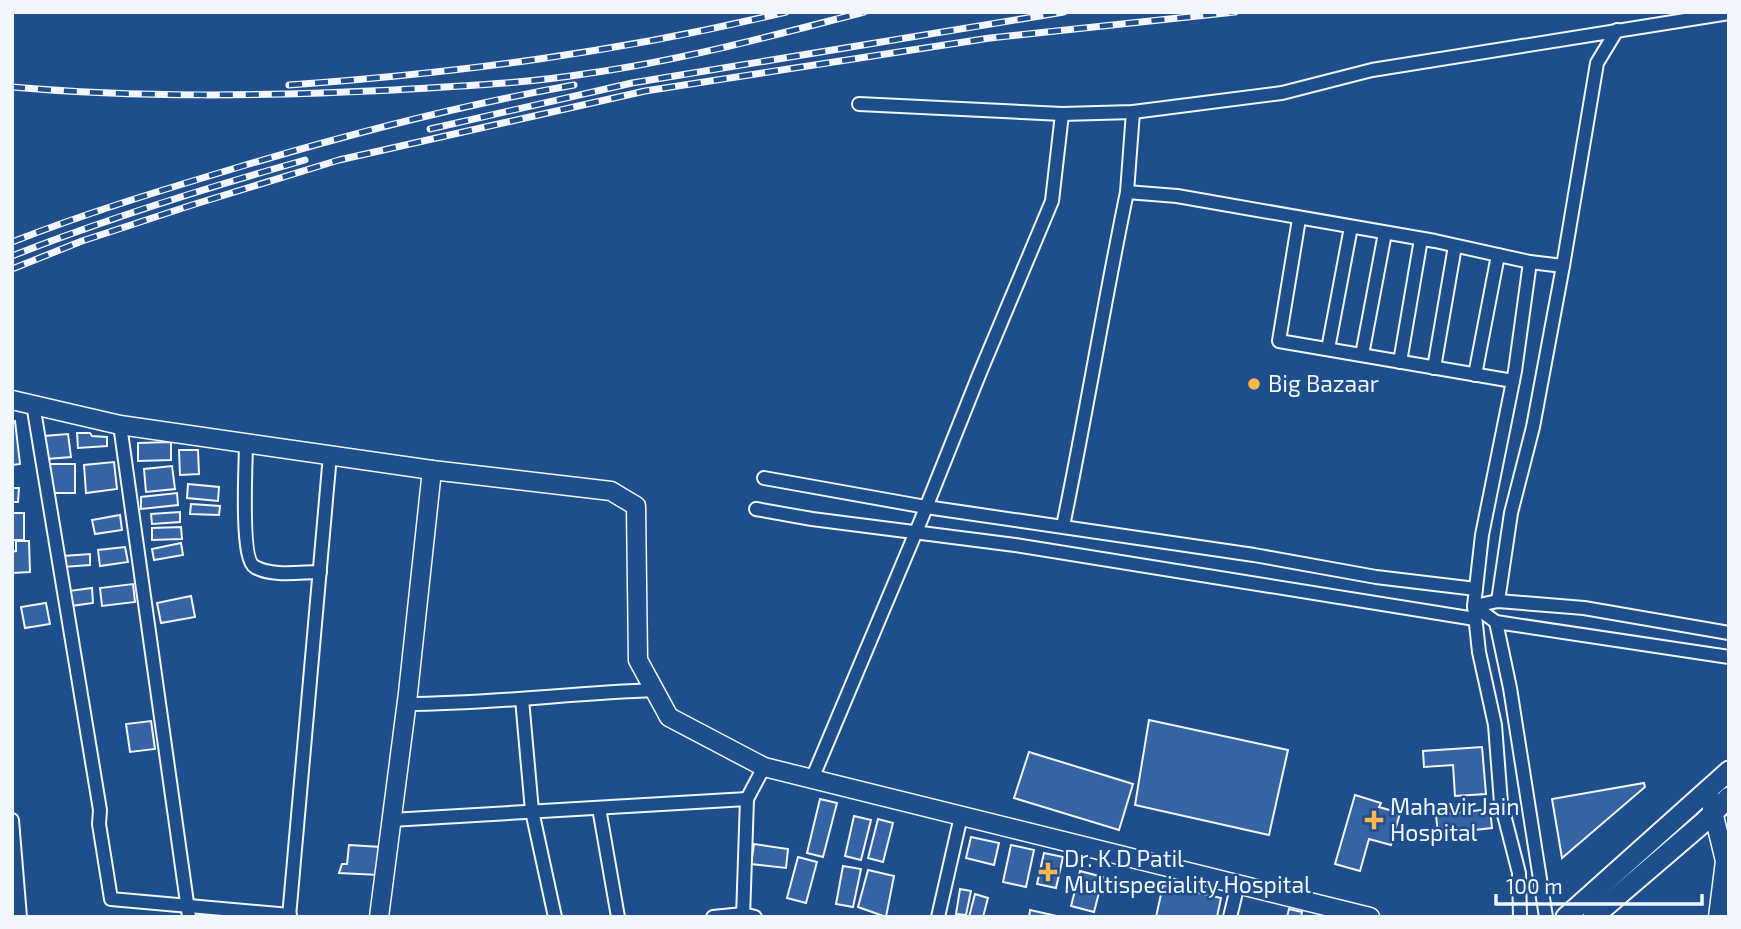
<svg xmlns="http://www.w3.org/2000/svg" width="1741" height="929" viewBox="0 0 1741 929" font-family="'Exo 2',sans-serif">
  <rect width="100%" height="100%" fill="#1f4e8c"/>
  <g fill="#3563a3" stroke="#f2f6ff" stroke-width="2">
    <polygon points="15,421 20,464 12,465 12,422"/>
    <polygon points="77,433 90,433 92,436 107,437 107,446 78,448"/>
    <polygon points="68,434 71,457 47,459 44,436"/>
    <polygon points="171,442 171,460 138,461 138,443"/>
    <polygon points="179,450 198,450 199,474 180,475"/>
    <polygon points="114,462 117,489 86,493 84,465"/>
    <polygon points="50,464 75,464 75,493 51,493"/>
    <polygon points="172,466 175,489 146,492 144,469"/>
    <polygon points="188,484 219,487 218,501 187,498"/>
    <polygon points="12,488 19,488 18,502 12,502"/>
    <polygon points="177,493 178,505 141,509 141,497"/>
    <polygon points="191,504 220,506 219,515 190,514"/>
    <polygon points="180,512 180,522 152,524 151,514"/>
    <rect x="12" y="513" width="12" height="27"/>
    <polygon points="120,515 122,530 95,534 92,520"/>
    <polygon points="181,527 182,539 152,540 152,528"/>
    <polygon points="16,541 29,541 30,572 12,573 12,552 16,551"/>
    <polygon points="181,543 183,555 154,560 152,549"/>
    <polygon points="125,547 128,562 100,566 98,550"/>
    <polygon points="90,554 90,565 63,567 63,556"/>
    <polygon points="133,584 135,602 102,606 100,588"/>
    <polygon points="92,588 93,603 71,606 69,591"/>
    <polygon points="191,596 195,617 161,623 157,603"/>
    <polygon points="46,603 50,624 25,628 21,607"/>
    <polygon points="1149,720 1288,750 1269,835 1135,805"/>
    <polygon points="151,721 155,749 130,752 126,724"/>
    <polygon points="1482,747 1486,794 1455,796 1453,765 1424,767 1423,751"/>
    <polygon points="1029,752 1133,784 1119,830 1014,798"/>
    <polygon points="1644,783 1645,787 1562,858 1552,799"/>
    <polygon points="1355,795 1381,803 1379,807 1400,813 1391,845 1369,839 1360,871 1335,864"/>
    <polygon points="820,799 837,803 823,857 807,853"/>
    <polygon points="1490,809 1492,828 1438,834 1436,815"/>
    <polygon points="854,816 871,820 861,860 845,856"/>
    <polygon points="878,819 893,823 883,862 868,858"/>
    <polygon points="971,837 999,843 994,865 966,858"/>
    <polygon points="754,844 788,849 786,868 751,864"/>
    <polygon points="349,845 381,847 379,875 339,873 342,864 347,864"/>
    <polygon points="1011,845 1034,850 1026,887 1003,882"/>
    <polygon points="1044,853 1063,857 1056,888 1037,884"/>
    <polygon points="798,857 817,862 806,903 787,898"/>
    <polygon points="843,866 861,869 853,907 836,904"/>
    <polygon points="868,870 894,876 886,917 858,907"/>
    <polygon points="1080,871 1103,877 1094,912 1071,906"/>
    <polygon points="1163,885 1221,898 1217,917 1156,917"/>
    <polygon points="960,889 971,891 966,915 956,914"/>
    <polygon points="975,894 988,898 983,917 969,917"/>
    <polygon points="1289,909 1302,912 1301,917 1287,917"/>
    <polygon points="1030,910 1057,916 1056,917 1029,917"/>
  </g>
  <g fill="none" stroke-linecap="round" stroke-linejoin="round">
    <g stroke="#f2f6ff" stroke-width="16">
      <g id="street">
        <polyline points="859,104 1062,114 1133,112 1282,93 1372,70 1729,13"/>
        <polyline points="1133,112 1127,192 1177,196 1435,241 1530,262 1515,371 1482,535 1474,606 1479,652 1495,725 1501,803 1519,873 1520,917"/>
        <polyline points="1299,219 1279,341 1513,381"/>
        <polyline points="1563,266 1597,63 1617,30"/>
        <polyline points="1328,349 1351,227"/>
        <polyline points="1362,355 1385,233"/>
        <polyline points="1400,362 1421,239"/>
        <polyline points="1434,368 1455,246"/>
        <polyline points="1475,375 1498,255"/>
        <polyline points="33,404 100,810 99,824 111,899 290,915"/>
        <polyline points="120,425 189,917"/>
        <path d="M246,443c0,20 -6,116 9,124 17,10 46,5 65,5"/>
        <polyline points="764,478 926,507 1254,555 1376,577 1476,589"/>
        <polyline points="756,509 812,519 1015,545 1475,619"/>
        <path d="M1063,526c23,-111 41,-223 64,-334"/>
        <polyline points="1498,601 1511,513 1533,427 1563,266 1530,262"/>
        <polyline points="1474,606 1496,622 1729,657"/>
        <polyline points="1474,606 1498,601 1584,608 1729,633"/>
        <polyline points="1496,622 1510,688 1546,917"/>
        <polyline points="522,699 532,811 555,917"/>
        <path d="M407,704c83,0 164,-11 247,-14"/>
        <polyline points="812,779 921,520 979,375 1052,201 1062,114"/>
        <polyline points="599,808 618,917"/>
        <polyline points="12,820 20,917"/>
        <polyline points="391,820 747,799"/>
        <polyline points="289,917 330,455"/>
        <polyline points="713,917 743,914 755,917"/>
        <polyline points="743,917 747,799 764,767"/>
        <polyline points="938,917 961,816"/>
        <polyline points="1230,917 1238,884"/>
      </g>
    </g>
    <g stroke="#f2f6ff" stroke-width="21">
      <g id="secondary">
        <polyline points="12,400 120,425 432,470 611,491 636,506 638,660 669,717 764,767 1370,917"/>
        <polyline points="1708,791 1725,861 1718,917"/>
        <polyline points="379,917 408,693 432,470"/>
      </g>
    </g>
    <g stroke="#f2f6ff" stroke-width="23">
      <g id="primary">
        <polyline points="1566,917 1729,771"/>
        <polyline points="1593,917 1704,822 1729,797"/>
      </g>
    </g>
    <use href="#street" stroke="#1f4e8c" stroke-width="12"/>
    <use href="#secondary" stroke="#1f4e8c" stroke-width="18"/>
    <use href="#primary" stroke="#1f4e8c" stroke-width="19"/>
    <g stroke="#f2f6ff" stroke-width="7">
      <g id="rail">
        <path d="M289,85c170,-12 331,-33 497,-73"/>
        <path d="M12,87c127,11 255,9 382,3 63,-4 127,-6 190,-16 94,-13 188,-38 280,-62"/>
        <polyline points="430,129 632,83 1064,12"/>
        <path d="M12,242c74,-29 150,-52 227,-75 110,-33 222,-62 335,-82"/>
        <path d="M12,256c96,-38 194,-68 293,-96"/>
        <polyline points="12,269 82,241 192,205 339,160 645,91 990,38 1235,12"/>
      </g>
    </g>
    <use href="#rail" stroke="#1f4e8c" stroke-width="4.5" stroke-dasharray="13" stroke-linecap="butt"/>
  </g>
  <g fill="#ffb74d" stroke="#1f4e8c" stroke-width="2.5">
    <circle cx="1254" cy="384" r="7"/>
    <path d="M1370.5 809.5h7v7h7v7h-7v7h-7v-7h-7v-7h7z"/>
    <path d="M1044.5 861.5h7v7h7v7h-7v7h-7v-7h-7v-7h7z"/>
  </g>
  <g text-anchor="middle" stroke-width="5" stroke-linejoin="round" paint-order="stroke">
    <g font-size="23" fill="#f2f6ff" stroke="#1f4e8c" text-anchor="start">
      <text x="1268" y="392">Big Bazaar</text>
      <text x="1390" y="815">Mahavir Jain<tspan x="1390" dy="26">Hospital</tspan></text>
      <text x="1064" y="867">Dr. K D Patil<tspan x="1064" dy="26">Multispeciality Hospital</tspan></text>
    </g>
  </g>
  <rect width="1741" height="929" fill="none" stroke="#f2f6ff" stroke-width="28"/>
  <path d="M1496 894v10h206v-10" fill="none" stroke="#f2f6ff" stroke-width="3.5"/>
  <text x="1506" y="894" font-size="21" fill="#f2f6ff" stroke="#1f4e8c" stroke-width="5" paint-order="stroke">100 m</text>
</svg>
